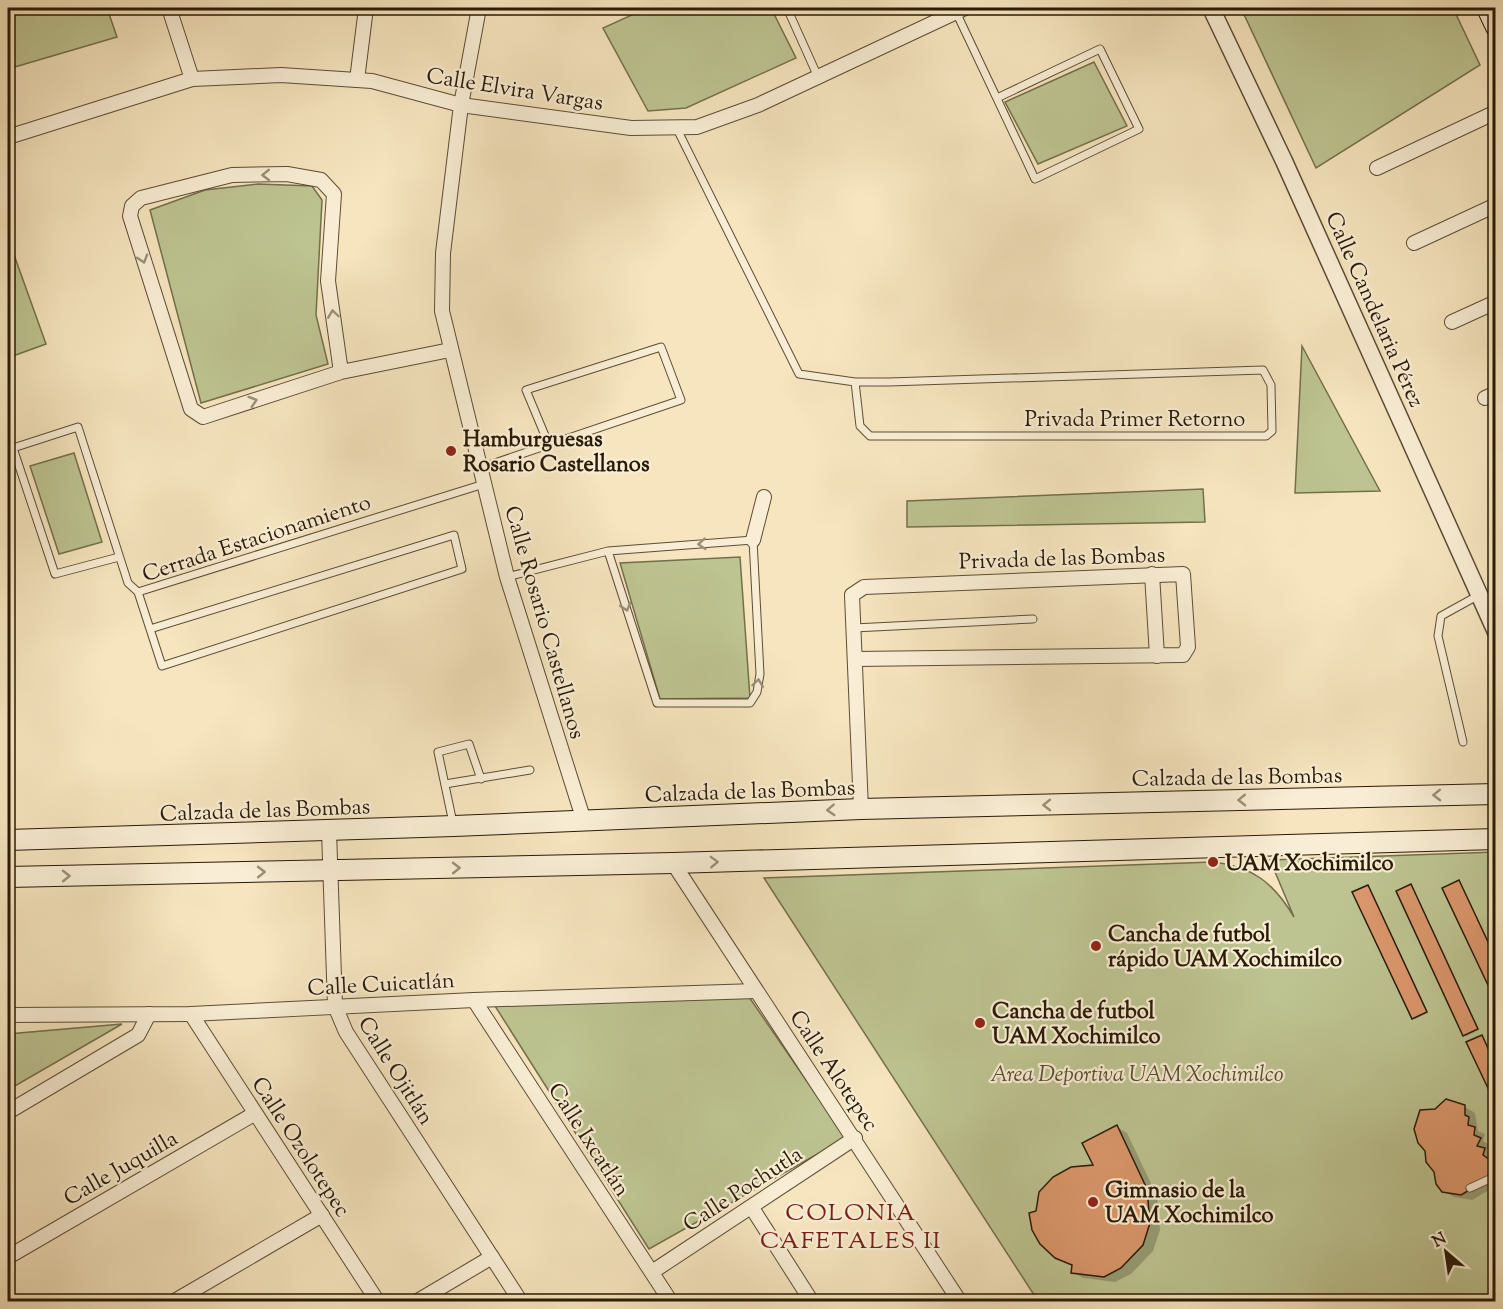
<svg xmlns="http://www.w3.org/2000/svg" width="1503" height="1309" viewBox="0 0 1503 1309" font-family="'Sorts Mill Goudy',serif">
  <rect width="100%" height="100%" fill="#f6e5bf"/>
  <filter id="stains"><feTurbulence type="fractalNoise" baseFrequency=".00333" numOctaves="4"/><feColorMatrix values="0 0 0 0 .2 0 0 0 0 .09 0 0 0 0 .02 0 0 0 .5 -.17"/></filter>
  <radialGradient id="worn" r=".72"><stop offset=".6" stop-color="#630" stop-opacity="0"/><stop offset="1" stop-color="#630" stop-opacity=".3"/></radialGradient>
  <g fill="#bdc491" stroke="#736f4c" stroke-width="1.5">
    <polygon points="8,8 107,8 117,37 8,69"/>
    <polygon points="647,8 771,8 796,58 686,108 648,111 603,28"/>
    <polygon points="1241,8 1453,8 1480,65 1316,168"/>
    <polygon points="1094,62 1127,126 1038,164 1005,102"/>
    <polygon points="258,184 312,186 322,200 316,315 328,364 201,403 150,210 205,190"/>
    <polygon points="8,238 46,344 13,356 8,339"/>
    <polygon points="1302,346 1380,491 1295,493"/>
    <polygon points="74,453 102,542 59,554 30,466"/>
    <polygon points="1203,489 1205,522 907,527 907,501"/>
    <polygon points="740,557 750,698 660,699 620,563"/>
    <path d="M1495,852v449h-457l-274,-423 449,-16c39,4 61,21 81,55l-24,-57z"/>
    <polygon points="749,997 846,1138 649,1249 495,1006"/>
    <polygon points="122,1024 8,1090 8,1034"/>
  </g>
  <g fill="#0003">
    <polygon points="1368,886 1428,1013 1415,1019 1413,1018"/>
    <polygon points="1411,886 1479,1030 1466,1036 1398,892"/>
    <polygon points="1465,1107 1475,1113 1478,1131 1485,1134 1483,1141 1490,1145 1487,1151 1495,1156 1492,1162 1496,1165 1496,1186 1472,1200 1454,1197 1443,1191"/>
    <polygon points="1117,1127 1127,1133 1157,1196 1160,1230 1153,1251 1131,1274 1115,1282 1083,1278 1073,1272 1073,1266 1055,1257 1038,1213 1096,1167"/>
  </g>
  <g fill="#db986c" stroke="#291a06" stroke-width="1.5">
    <polygon points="1459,880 1496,959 1496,1002 1442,888"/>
    <polygon points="1411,884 1478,1029 1463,1036 1396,891"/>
    <polygon points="1368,885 1427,1012 1412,1019 1352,892"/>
    <polygon points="1482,1035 1496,1066 1496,1105 1466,1042"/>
    <polygon points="1446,1099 1465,1105 1465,1115 1469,1117 1468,1125 1475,1127 1474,1135 1481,1138 1477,1146 1485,1148 1483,1155 1496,1164 1485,1181 1461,1195 1442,1192 1436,1184 1434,1172 1426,1162 1425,1151 1418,1143 1414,1129 1420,1110 1435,1109"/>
    <polygon points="1117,1125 1147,1189 1150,1223 1143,1245 1121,1268 1104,1277 1071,1273 1072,1265 1055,1258 1040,1244 1032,1230 1029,1213 1036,1211 1039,1192 1053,1177 1071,1167 1093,1165 1082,1143"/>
    <polygon points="1492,1292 1496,1302 1476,1302"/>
    <polygon points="1461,1294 1465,1302 1448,1302"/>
  </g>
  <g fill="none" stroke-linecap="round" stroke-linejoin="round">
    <g stroke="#5c4d34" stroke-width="9">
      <g id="service">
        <polyline points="787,8 818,77"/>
        <polyline points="956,12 1035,179 1139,129 1100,49 997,98"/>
        <polyline points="676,127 799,374 855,382 889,382 1263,370 1271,385 1272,431 1266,436 870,436 860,426 855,382"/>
        <polyline points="480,468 681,400 661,347 526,390 549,445"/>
        <polyline points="119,557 55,574 13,448 78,427 128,583 138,592"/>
        <polyline points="507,577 608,551 753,540 760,674 757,692 750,703 657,703 608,551"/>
        <polyline points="854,628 1033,619"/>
        <polyline points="150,629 454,535 462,569 162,666 138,592 484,484"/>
        <polyline points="1463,742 1438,636 1441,616 1479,595"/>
        <polyline points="445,784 530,770"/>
        <polyline points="453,823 438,752 469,744 481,779"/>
        <polyline points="1470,1188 1496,1176"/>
      </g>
    </g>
    <g stroke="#5c4d34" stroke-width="16">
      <g id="minor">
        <polyline points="169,8 192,79"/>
        <polyline points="479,8 461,105 443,253 442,311 507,577 584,821"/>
        <polyline points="357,80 366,8"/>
        <polyline points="8,137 192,79 281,75 372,81 461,105 631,128 697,127 758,105 965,8"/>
        <polyline points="1377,168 1496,112"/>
        <polyline points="1414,243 1496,205"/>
        <polyline points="1452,322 1496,302"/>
        <polyline points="341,372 328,281 334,194 321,180 287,174 232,175 141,198 132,206 130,216 191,409 203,417 341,372 450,350"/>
        <polyline points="1485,398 1496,393"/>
        <polyline points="753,540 764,497"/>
        <polyline points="1152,574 1157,656"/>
        <polyline points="856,659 1183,655 1188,647 1183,574 864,587 852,595 861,809"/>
        <polyline points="329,831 335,1006 346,1032 521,1302"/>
        <polyline points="673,863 960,1302"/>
        <polyline points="474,1000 671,1302"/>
        <polyline points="191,1014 378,1302"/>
        <polyline points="8,1015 191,1014 474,1000 756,991"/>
        <polyline points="8,1112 138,1035 149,1014"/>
        <polyline points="752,1208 812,1302"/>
        <polyline points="8,1257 254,1114"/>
        <polyline points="652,1272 855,1138"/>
        <polyline points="173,1302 322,1215"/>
        <polyline points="416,1302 492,1257"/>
      </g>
    </g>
    <g stroke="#5c4d34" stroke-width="19">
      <polyline id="tertiary" points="1211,8 1284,161 1496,632"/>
    </g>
    <g stroke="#291a06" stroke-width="22">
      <g id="secondary">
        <polyline points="1487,8 1496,27"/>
        <polyline points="8,840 454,826 861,809 1496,794"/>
        <polyline points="8,877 673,863 1496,839"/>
      </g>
    </g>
    <use href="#service" stroke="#f9eed5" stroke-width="7"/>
    <use href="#minor" stroke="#f9eed5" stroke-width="14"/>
    <use href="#tertiary" stroke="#f9eed5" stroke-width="16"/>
    <use href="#secondary" stroke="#f9eed5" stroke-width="20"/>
  </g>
  <defs><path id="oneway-chevron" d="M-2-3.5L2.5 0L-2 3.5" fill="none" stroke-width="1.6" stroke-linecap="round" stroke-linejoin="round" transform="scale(1.5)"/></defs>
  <g stroke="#9b8f78">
    <use href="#oneway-chevron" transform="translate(266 175) rotate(179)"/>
    <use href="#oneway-chevron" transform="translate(143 259) rotate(73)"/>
    <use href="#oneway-chevron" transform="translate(333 314) rotate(-98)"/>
    <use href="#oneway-chevron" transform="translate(253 401) rotate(-18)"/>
    <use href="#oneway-chevron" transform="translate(702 544) rotate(176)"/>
    <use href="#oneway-chevron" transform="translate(626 607) rotate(73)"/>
    <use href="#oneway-chevron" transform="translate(758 683) rotate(-82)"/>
    <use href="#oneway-chevron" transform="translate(1437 795) rotate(179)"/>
    <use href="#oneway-chevron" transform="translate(1242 800) rotate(179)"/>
    <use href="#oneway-chevron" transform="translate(1047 805) rotate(179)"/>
    <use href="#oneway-chevron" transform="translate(831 810) rotate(177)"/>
    <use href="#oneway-chevron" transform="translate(714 862) rotate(-2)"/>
    <use href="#oneway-chevron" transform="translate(456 868) rotate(-1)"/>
    <use href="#oneway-chevron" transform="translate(261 872) rotate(-1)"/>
    <use href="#oneway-chevron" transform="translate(66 876) rotate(-1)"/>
  </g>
  <g fill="#8f2418" stroke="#f9eed5" stroke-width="2">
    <circle cx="451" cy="451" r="6"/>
    <circle cx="1213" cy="862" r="6"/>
    <circle cx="1096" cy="946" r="6"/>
    <circle cx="980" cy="1023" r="6"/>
    <circle cx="1093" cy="1202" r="6"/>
  </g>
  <g text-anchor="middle" stroke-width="4.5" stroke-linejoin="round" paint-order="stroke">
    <g font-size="22" fill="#291a06" stroke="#f9eed5">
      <text transform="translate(515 88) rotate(9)" y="8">Calle Elvira Vargas</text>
      <text transform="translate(1376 309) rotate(66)" y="8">Calle Candelaria Pérez</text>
      <text x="1135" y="426">Privada Primer Retorno</text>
      <text transform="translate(256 537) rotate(-18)" y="8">Cerrada Estacionamiento</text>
      <text transform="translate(1062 557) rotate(-2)" y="8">Privada de las Bombas</text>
      <text transform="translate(546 622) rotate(74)" y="8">Calle Rosario Castellanos</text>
      <text transform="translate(1237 776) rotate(-1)" y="8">Calzada de las Bombas</text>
      <text transform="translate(750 790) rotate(-2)" y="8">Calzada de las Bombas</text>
      <text transform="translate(265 809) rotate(-2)" y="8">Calzada de las Bombas</text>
      <text transform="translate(381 983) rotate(-3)" y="8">Calle Cuicatlán</text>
      <text transform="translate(397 1070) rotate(58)" y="8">Calle Ojitlán</text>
      <text transform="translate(835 1070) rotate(56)" y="8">Calle Alotepec</text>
      <text transform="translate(590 1139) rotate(57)" y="8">Calle Ixcatlán</text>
      <text transform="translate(302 1146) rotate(57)" y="8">Calle Ozolotepec</text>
      <text transform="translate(120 1167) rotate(-30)" y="8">Calle Juquilla</text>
      <text transform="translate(742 1188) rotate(-33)" y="8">Calle Pochutla</text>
    </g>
    <g font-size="22" font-weight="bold" fill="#291a06" stroke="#f9eed5" text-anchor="start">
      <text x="463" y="446">Hamburguesas<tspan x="463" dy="25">Rosario Castellanos</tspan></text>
      <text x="1225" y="870">UAM Xochimilco</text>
      <text x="1108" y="941">Cancha de futbol<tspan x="1108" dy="25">rápido UAM Xochimilco</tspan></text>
      <text x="992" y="1018">Cancha de futbol<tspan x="992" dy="25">UAM Xochimilco</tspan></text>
      <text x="1105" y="1197">Gimnasio de la<tspan x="1105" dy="25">UAM Xochimilco</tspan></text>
    </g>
    <g font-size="22" font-style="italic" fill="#554d30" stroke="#f9eed5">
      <text x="1137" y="1081">Area Deportiva UAM Xochimilco</text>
    </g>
    <g font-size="24" letter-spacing="1.5" fill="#7a1f14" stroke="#f9eed5">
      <text x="851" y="1220">COLONIA<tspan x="851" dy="28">CAFETALES II</tspan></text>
    </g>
  </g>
  <rect width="1503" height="1309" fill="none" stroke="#f6e5bf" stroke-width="30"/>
  <rect x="9" y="9" width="1485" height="1291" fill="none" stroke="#291a06" stroke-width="3"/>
  <rect x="15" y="15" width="1473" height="1279" fill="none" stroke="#291a06" stroke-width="1.5"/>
  <g transform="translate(1446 1252) rotate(331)" stroke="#f9eed5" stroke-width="4.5" paint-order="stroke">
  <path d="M0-4.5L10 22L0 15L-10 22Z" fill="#291a06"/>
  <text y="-9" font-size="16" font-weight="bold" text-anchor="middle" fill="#291a06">N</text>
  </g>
  <rect width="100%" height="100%" filter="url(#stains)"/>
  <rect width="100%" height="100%" fill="url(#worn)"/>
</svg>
